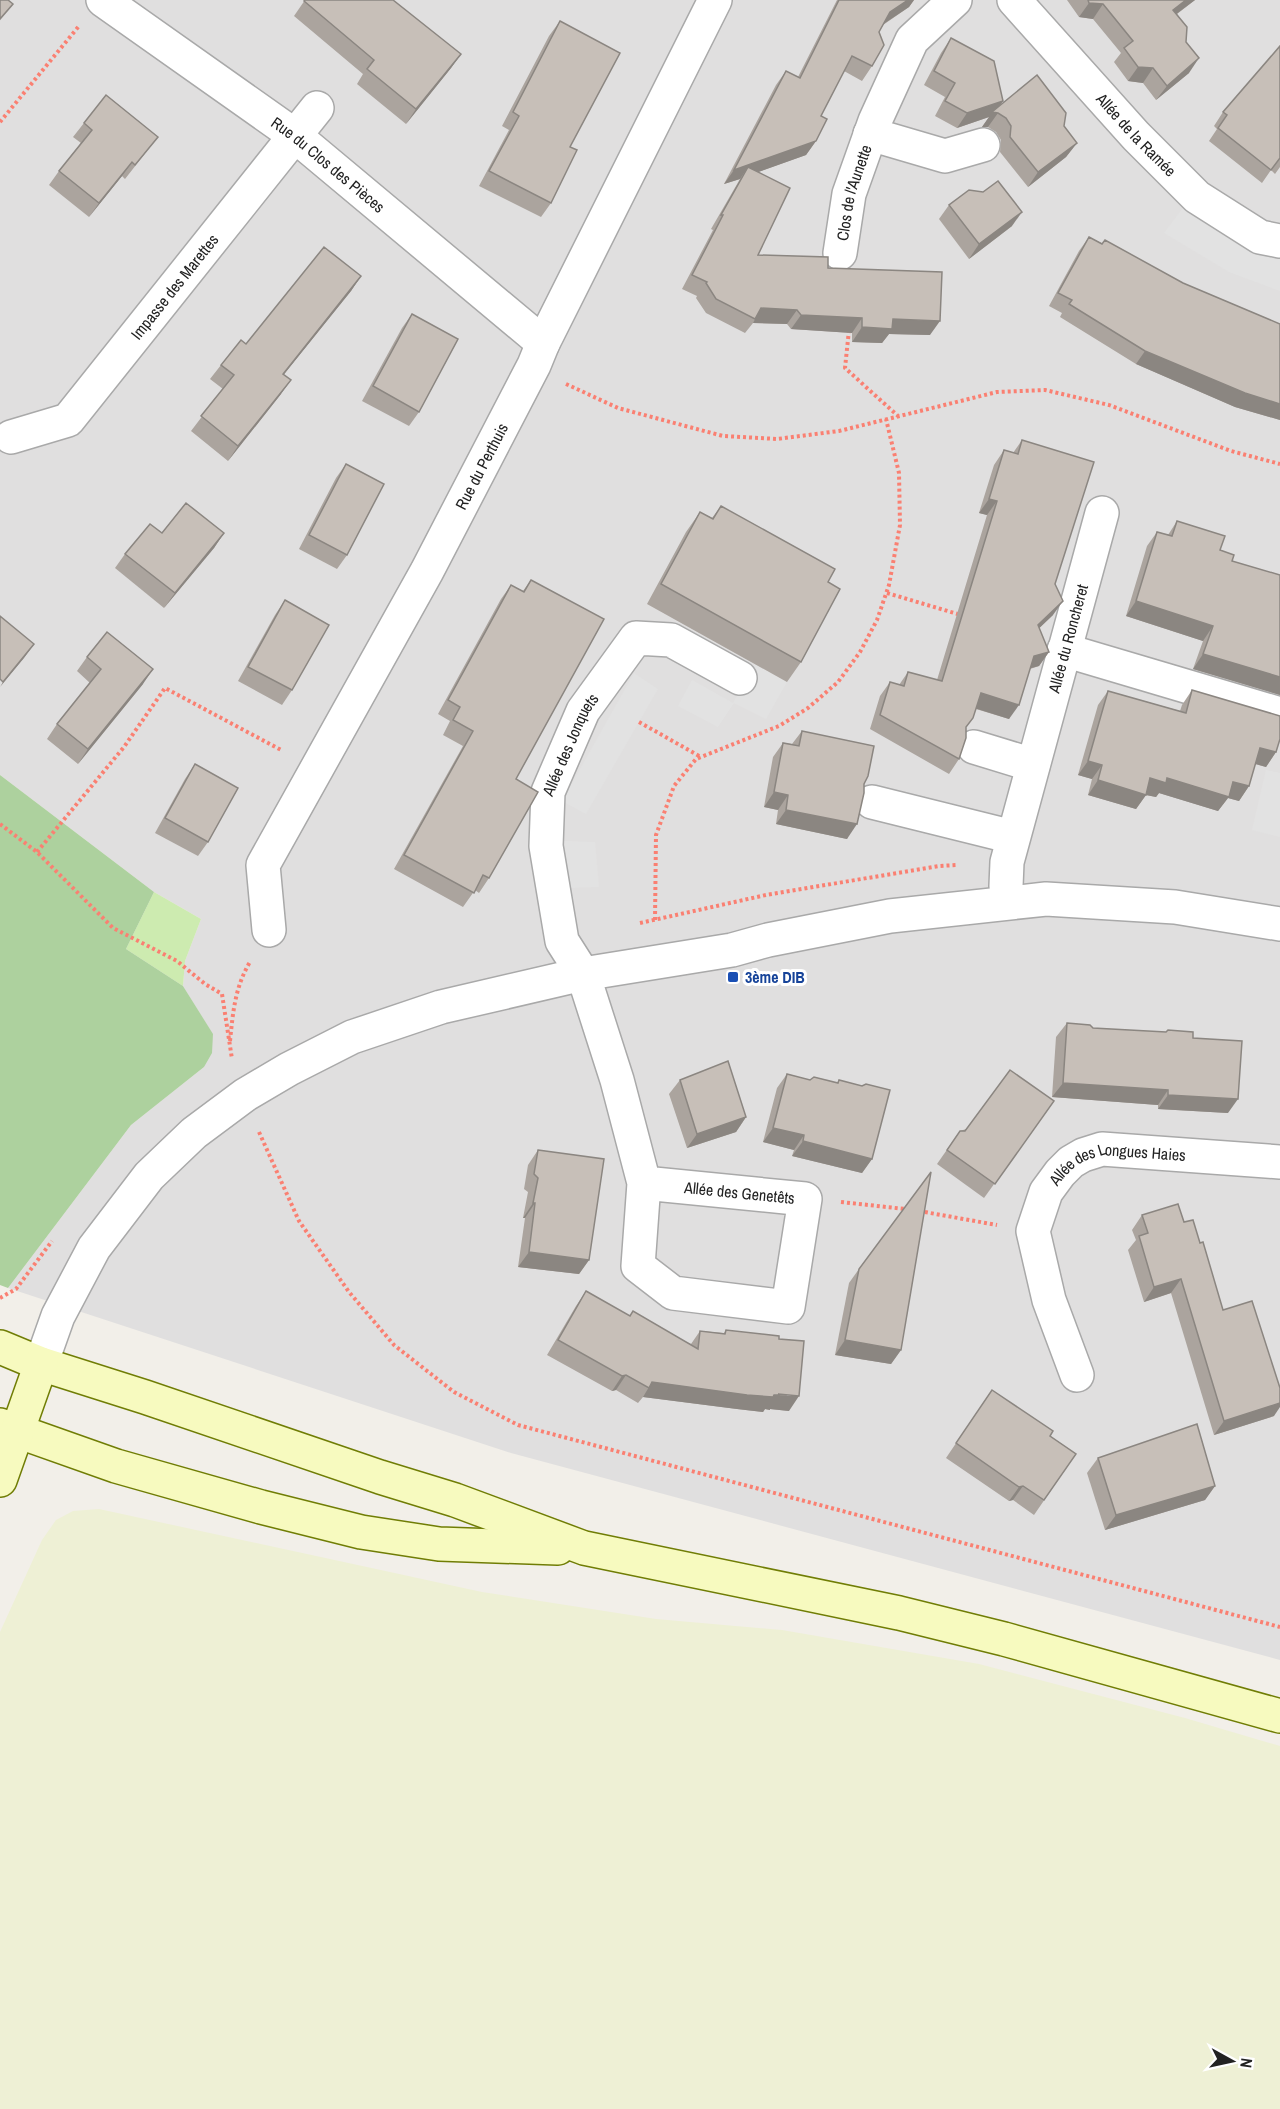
<svg xmlns="http://www.w3.org/2000/svg" width="1280" height="2109" viewBox="0 0 1280 2109" font-family="'Archivo Narrow',sans-serif">
  <rect width="100%" height="100%" fill="#f2efe9"/>
  <polygon fill="#e0dfdf" points="0,0 1280,0 1280,1660 511,1453 8,1288 131,1125 204,1067 213,1035 183,986 185,961 201,919 154,892 0,775"/>
  <polygon fill="#eef0d5" points="99,1509 482,1592 656,1619 782,1630 979,1664 1185,1718 1280,1746 1280,2109 0,2109 0,1632 42,1540 56,1520 73,1511"/>
  <polygon fill="#cdebb0" points="154,892 201,919 185,961 183,986 126,949"/>
  <polygon fill="#add19e" points="0,775 154,892 126,949 183,986 213,1034 212,1053 204,1067 131,1125 8,1288 0,1285"/>
  <g fill="#e2e2e2">
    <polygon points="1183,208 1243,247 1280,260 1280,291 1229,272 1164,233"/>
    <polygon points="755,664 787,682 766,719 734,703 718,727 678,706 692,680 733,703"/>
    <polygon points="634,673 658,689 586,814 562,801"/>
    <polygon points="1266,770 1280,773 1280,837 1252,830"/>
    <polygon points="564,841 595,842 599,887 567,888"/>
  </g>
  <g fill="none" stroke-linecap="round" stroke-linejoin="round">
    <g stroke="#a9a9a9" stroke-width="36">
      <g id="street">
        <path id="s1" d="M103,0l191,135 249,208"/>
        <path id="s2" d="M1014,0l122,136 61,61 63,40 20,4"/>
        <polyline points="870,134 945,156 983,145"/>
        <path id="s3" d="M840,253l9,-59 26,-73 37,-81 43,-40"/>
        <path id="s4" d="M11,437l57,-17 249,-312"/>
        <polyline points="1064,650 1280,714"/>
        <polyline points="974,747 1033,765"/>
        <polyline points="872,802 1013,837"/>
        <path id="s5" d="M1009,902l-3,-16 1,-24 95,-349"/>
        <path id="s6" d="M269,930l-6,-65 164,-294 107,-206 9,-22 172,-343"/>
        <path id="s7" d="M644,1183l161,16 -17,108 -115,-14 -35,-27 6,-83 -27,-103 -34,-106 -21,-33 -16,-95 2,-54 35,-81 53,-73 35,2 69,38"/>
        <polyline points="41,1364 58,1316 94,1248 149,1176 194,1133 245,1095 289,1069 352,1037 441,1007 583,974 732,950 768,940 890,916 1046,899 1175,907 1280,924"/>
        <path id="s8" d="M1077,1375l-28,-75 -16,-69 13,-39 14,-19 11,-11 12,-7 19,-6 178,13"/>
      </g>
    </g>
    <g stroke="#707d05" stroke-width="36">
      <g id="secondary">
        <polyline points="0,1347 41,1364 145,1397 380,1477 455,1500 584,1548 899,1613 1004,1639 1280,1716"/>
        <polyline points="0,1425 116,1466 261,1507 361,1532 439,1544 558,1548"/>
        <polyline points="0,1480 41,1364"/>
      </g>
    </g>
    <g stroke="#fa8072" stroke-width="4" stroke-dasharray="3 3" stroke-linecap="butt">
      <polyline points="0,122 79,26"/>
      <polyline points="849,330 845,368 898,416"/>
      <polyline points="566,384 618,408 723,436 777,439 839,431 997,392 1045,390 1109,405 1231,451 1280,464"/>
      <polyline points="887,593 961,615"/>
      <polyline points="639,722 701,757"/>
      <polyline points="0,824 37,852 113,928 177,961 205,984 222,994 232,1059"/>
      <polyline points="37,852 124,747 165,688 283,751"/>
      <polyline points="655,920 656,835 674,786 696,759 779,726 808,708 838,682 860,652 877,620 889,585 900,525 899,473 886,419"/>
      <polyline points="640,923 766,895 939,866 957,865"/>
      <path d="M230,1041c3,-29 5,-54 20,-79"/>
      <polyline points="259,1132 299,1221 349,1292 394,1345 454,1392 518,1425 1280,1627"/>
      <polyline points="841,1202 905,1209"/>
      <polyline points="919,1211 997,1225"/>
      <polyline points="0,1298 16,1289 52,1241"/>
    </g>
    <use href="#street" stroke="#fff" stroke-width="33"/>
    <use href="#secondary" stroke="#f7fabf" stroke-width="33"/>
  </g>
  <g fill="#aba49e">
    <polygon points="305,0 461,54 451,68 406,124 357,84 363,74 294,16"/>
    <polygon points="837,0 914,0 909,7 883,25 879,32 872,66 862,81 844,71 821,116 816,141 806,155 758,172 758,255 828,268 930,335 889,334 882,343 852,342 852,333 791,329 787,324 753,323 745,333 706,313 696,298 697,296 682,289 713,230 711,229 740,179 724,184 776,85 786,71 798,77"/>
    <polygon points="1067,0 1195,0 1177,14 1186,42 1189,73 1156,100 1143,83 1128,81 1114,62 1121,53 1093,19 1079,17"/>
    <polygon points="560,21 570,147 551,203 541,217 479,186 509,130 502,126 549,36"/>
    <polygon points="951,38 1003,101 1000,106 1064,126 1077,143 1066,157 1028,187 1000,152 1001,140 996,132 988,127 982,127 989,117 957,128 935,116 945,97 924,85 941,53"/>
    <polygon points="1280,46 1280,167 1275,174 1271,170 1262,183 1209,141 1217,129 1214,126 1223,112"/>
    <polygon points="84,123 147,151 125,179 122,176 89,217 49,185 59,171 81,143 73,137"/>
    <polygon points="983,192 1012,226 969,259 939,219 949,205"/>
    <polygon points="1089,237 1183,283 1280,324 1280,420 1235,407 1136,364 1060,317 1062,313 1049,306 1079,251"/>
    <polygon points="361,276 351,291 284,374 281,394 228,461 191,431 223,389 210,379 221,365 246,344"/>
    <polygon points="412,314 419,412 409,426 362,401 402,328"/>
    <polygon points="1022,440 1055,584 1053,615 1039,628 1049,652 1039,666 1030,669 1009,719 976,709 966,727 959,759 949,774 870,729 880,696 890,682 899,685 908,672 937,680 987,515 979,513 994,465 1004,450 1013,453"/>
    <polygon points="346,464 347,555 337,569 299,549 336,478"/>
    <polygon points="721,506 828,582 801,662 787,682 647,604 686,532 700,512 712,518"/>
    <polygon points="1177,521 1220,550 1232,561 1280,575 1280,695 1193,669 1203,641 1126,616 1147,546 1157,532 1168,535"/>
    <polygon points="162,533 224,533 214,548 164,608 115,568 125,554"/>
    <polygon points="531,580 516,779 489,878 479,893 475,890 463,907 394,869 463,746 443,735 450,721 438,714 501,599 511,585 523,591"/>
    <polygon points="285,600 292,690 282,705 238,681 275,615"/>
    <polygon points="87,657 143,684 78,764 47,739 57,724 90,683 77,671"/>
    <polygon points="1192,690 1276,752 1266,767 1255,764 1249,786 1239,801 1228,798 1218,811 1159,793 1156,797 1146,795 1136,809 1088,795 1092,779 1078,775 1098,705 1108,691 1180,711 1182,705"/>
    <polygon points="802,731 864,784 847,839 776,824 778,810 764,807 773,757 783,743 792,744"/>
    <polygon points="195,764 208,842 198,856 155,833 185,779"/>
    <polygon points="1067,1023 1093,1028 1228,1113 1158,1109 1158,1105 1052,1097 1056,1037"/>
    <polygon points="787,1074 810,1080 837,1083 839,1080 872,1159 862,1173 792,1156 794,1150 763,1142 777,1088"/>
    <polygon points="680,1080 746,1117 736,1132 687,1148 669,1094"/>
    <polygon points="1054,1101 984,1198 937,1164 960,1131"/>
    <polygon points="538,1150 589,1260 579,1274 518,1267 525,1218 523,1218 528,1192 524,1189 528,1165"/>
    <polygon points="1142,1215 1184,1222 1223,1310 1274,1416 1214,1435 1171,1293 1144,1302 1128,1250 1136,1240 1132,1230"/>
    <polygon points="859,1269 901,1350 891,1364 835,1355 849,1283"/>
    <polygon points="586,1291 629,1316 691,1344 700,1331 724,1333 726,1330 779,1339 789,1411 770,1409 770,1410 765,1409 763,1412 737,1409 643,1397 638,1403 616,1390 612,1391 547,1355 576,1306"/>
    <polygon points="992,1390 1050,1436 1076,1454 1034,1515 1013,1500 1009,1501 946,1458"/>
    <polygon points="1098,1458 1215,1486 1205,1500 1105,1530 1087,1473"/>
  </g>
  <g fill="#8b8681">
    <polygon points="908,0 914,0 909,7 879,27 890,12"/>
    <polygon points="1186,0 1195,0 1163,24 1173,10"/>
    <polygon points="1089,3 1103,4 1093,19 1079,17"/>
    <polygon points="461,54 451,68 406,124 416,109"/>
    <polygon points="1199,58 1189,73 1156,100 1167,86"/>
    <polygon points="1138,67 1153,68 1143,83 1128,81"/>
    <polygon points="1003,101 995,112 998,113 988,127 982,127 989,117 957,128 967,113"/>
    <polygon points="816,141 806,155 742,178 748,167 740,179 724,184 734,170"/>
    <polygon points="1077,143 1066,157 1028,187 1038,172"/>
    <polygon points="132,162 122,176 89,217 99,203"/>
    <polygon points="1022,212 1012,226 969,259 979,244"/>
    <polygon points="361,276 351,291 273,388 283,374"/>
    <polygon points="761,308 797,310 787,324 753,323"/>
    <polygon points="801,315 862,318 852,333 791,329"/>
    <polygon points="893,319 940,321 930,335 889,334 882,343 852,342 862,327"/>
    <polygon points="1145,351 1280,404 1280,420 1235,407 1136,364"/>
    <polygon points="291,380 281,394 228,461 238,446"/>
    <polygon points="989,499 997,501 987,515 979,513"/>
    <polygon points="224,533 214,548 164,608 175,593"/>
    <polygon points="1063,601 1053,615 1028,639 1038,625"/>
    <polygon points="1136,601 1213,626 1203,641 1126,616"/>
    <polygon points="34,644 24,658 0,687 3,682"/>
    <polygon points="1049,652 1039,666 1024,670 1034,656"/>
    <polygon points="1203,654 1280,677 1280,695 1193,669"/>
    <polygon points="153,669 143,684 78,764 88,749"/>
    <polygon points="981,693 1019,705 1009,719 971,707"/>
    <polygon points="1260,748 1276,752 1266,767 1249,762"/>
    <polygon points="1088,761 1102,765 1092,779 1078,775"/>
    <polygon points="1167,778 1233,782 1249,786 1239,801 1228,798 1218,811 1159,793 1156,797 1146,795 1136,809 1088,795 1098,780"/>
    <polygon points="774,792 788,795 778,810 764,807"/>
    <polygon points="786,810 857,824 847,839 776,824"/>
    <polygon points="1063,1083 1168,1090 1158,1105 1052,1097"/>
    <polygon points="1168,1095 1238,1099 1228,1113 1158,1109"/>
    <polygon points="746,1117 736,1132 687,1148 697,1134"/>
    <polygon points="773,1128 804,1135 794,1150 763,1142"/>
    <polygon points="803,1141 872,1159 862,1173 792,1156"/>
    <polygon points="533,1203 535,1203 525,1218 523,1218"/>
    <polygon points="529,1252 589,1260 579,1274 518,1267"/>
    <polygon points="1181,1279 1171,1293 1144,1302 1154,1287"/>
    <polygon points="845,1340 901,1350 891,1364 835,1355"/>
    <polygon points="626,1375 616,1390 612,1391 622,1376"/>
    <polygon points="652,1382 774,1395 799,1396 789,1411 770,1409 770,1410 765,1409 763,1412 737,1409 643,1397"/>
    <polygon points="1280,1403 1280,1407 1274,1416 1214,1435 1224,1421"/>
    <polygon points="1023,1486 1013,1500 1009,1501 1019,1487"/>
    <polygon points="1215,1486 1205,1500 1105,1530 1116,1515"/>
  </g>
  <g fill="#c7bfb8" stroke="#8b8681" stroke-width="1.5">
    <polygon points="0,0 8,0 13,4 0,19"/>
    <polygon points="305,0 393,0 461,54 416,109 367,69 374,60 304,1"/>
    <polygon points="839,0 908,0 890,12 879,32 884,45 872,66 852,56 821,116 827,119 816,141 734,170 786,71 800,78"/>
    <polygon points="1088,0 1186,0 1173,10 1187,27 1186,42 1199,58 1167,86 1153,68 1138,67 1124,48 1133,41 1103,4 1089,3"/>
    <polygon points="560,21 620,53 570,147 577,150 551,203 489,171 519,116 513,112"/>
    <polygon points="951,38 994,61 1003,101 967,113 945,101 955,83 934,71"/>
    <polygon points="1280,46 1280,158 1271,170 1218,128 1227,115 1223,112"/>
    <polygon points="1037,75 1066,113 1064,126 1077,143 1038,172 1010,137 1011,126 1006,118 998,113 992,112"/>
    <polygon points="106,95 158,137 135,165 132,162 99,203 59,171 92,130 84,123"/>
    <polygon points="748,167 790,188 758,255 828,257 828,268 942,272 940,321 893,319 892,329 862,327 862,318 801,315 797,310 761,308 755,319 716,299 706,283 707,282 692,275 723,215 721,215"/>
    <polygon points="998,181 1022,212 979,244 949,205 969,190 983,192"/>
    <polygon points="1089,237 1102,244 1105,240 1183,283 1280,324 1280,404 1245,393 1145,351 1069,304 1072,300 1058,293"/>
    <polygon points="324,247 361,276 283,374 291,380 238,446 201,416 234,375 221,365 241,340 246,344"/>
    <polygon points="412,314 458,339 419,412 373,386"/>
    <polygon points="1022,440 1094,462 1055,584 1063,601 1038,625 1049,652 1034,656 1019,705 981,693 973,718 966,727 966,738 959,759 880,715 890,682 904,686 908,672 942,681 997,501 989,499 1004,450 1018,454"/>
    <polygon points="346,464 384,484 347,555 309,535"/>
    <polygon points="186,503 224,533 175,593 125,554 150,524 162,533"/>
    <polygon points="721,506 835,569 828,582 840,589 801,662 661,584 700,512 713,519"/>
    <polygon points="1177,521 1225,536 1220,550 1234,555 1232,561 1280,575 1280,677 1203,654 1213,626 1136,601 1157,532 1172,536"/>
    <polygon points="531,580 604,619 516,779 538,792 489,878 483,875 474,893 404,855 473,731 453,720 460,707 448,700 511,585 524,592"/>
    <polygon points="285,600 329,625 292,690 248,667"/>
    <polygon points="0,616 34,644 3,682 0,679"/>
    <polygon points="107,632 153,669 88,749 57,724 101,669 87,657"/>
    <polygon points="1192,690 1280,716 1280,739 1276,752 1260,748 1249,786 1233,782 1229,797 1167,778 1166,783 1150,778 1146,795 1098,780 1102,765 1088,761 1108,691 1186,713"/>
    <polygon points="802,731 874,746 868,776 864,784 864,793 857,824 786,810 788,795 774,792 783,743 799,746"/>
    <polygon points="195,764 238,788 208,842 165,818"/>
    <polygon points="1067,1023 1090,1025 1093,1028 1166,1032 1168,1030 1193,1032 1193,1038 1242,1041 1238,1099 1168,1095 1168,1090 1063,1083"/>
    <polygon points="728,1061 746,1117 697,1134 680,1080"/>
    <polygon points="1010,1070 1054,1101 995,1184 947,1150 960,1131 965,1131"/>
    <polygon points="787,1074 810,1080 814,1077 838,1083 839,1080 862,1086 866,1084 890,1090 872,1159 803,1141 804,1135 773,1128"/>
    <polygon points="538,1150 604,1159 589,1260 529,1252 535,1203 533,1203 538,1178 534,1174"/>
    <polygon points="931,1172 901,1350 845,1340 859,1269"/>
    <polygon points="1178,1204 1184,1222 1193,1220 1200,1243 1203,1242 1223,1310 1252,1301 1280,1388 1280,1403 1224,1421 1181,1279 1154,1287 1139,1236 1148,1233 1142,1215"/>
    <polygon points="586,1291 630,1316 633,1311 698,1349 700,1331 725,1334 726,1330 779,1336 779,1339 804,1341 799,1396 778,1394 780,1395 774,1395 773,1397 747,1395 652,1382 649,1388 626,1375 622,1376 558,1340"/>
    <polygon points="992,1390 1053,1431 1050,1436 1076,1454 1044,1500 1023,1486 1019,1487 956,1443"/>
    <polygon points="1197,1424 1215,1486 1116,1515 1098,1458"/>
  </g>
  <rect fill="#1a4fb4" stroke="#fff" stroke-width="2" x="727" y="971" width="12" height="12" rx="3"/>
  <g text-anchor="middle" stroke-width="6" stroke-linejoin="round" paint-order="stroke">
    <g font-size="16" fill="#222" stroke="#fff">
      <text dy="6" stroke="none"><textPath href="#s2" startOffset="182">Allée de la Ramée</textPath></text>
      <text dy="6" stroke="none"><textPath href="#s1" startOffset="279">Rue du Clos des Pièces</textPath></text>
      <text dy="6" stroke="none"><textPath href="#s3" startOffset="62">Clos de l'Aunette</textPath></text>
      <text dy="6" stroke="none"><textPath href="#s4" startOffset="230">Impasse des Marettes</textPath></text>
      <text dy="6" stroke="none"><textPath href="#s6" startOffset="520">Rue du Perthuis</textPath></text>
      <text dy="6" stroke="none"><textPath href="#s5" startOffset="272">Allée du Roncheret</textPath></text>
      <text dy="6" stroke="none"><textPath href="#s7" startOffset="974">Allée des Jonquets</textPath></text>
      <text dy="6" stroke="none"><textPath href="#s8" startOffset="276">Allée des Longues Haies</textPath></text>
      <text dy="6" stroke="none"><textPath href="#s7" startOffset="96">Allée des Genetêts</textPath></text>
    </g>
    <g font-size="16" font-weight="bold" fill="#164399" stroke="#fff" text-anchor="start">
      <text x="745" y="983">3ème DIB</text>
    </g>
  </g>
  <g transform="translate(1232 2061) rotate(98)" stroke="#ffffff" stroke-width="4.5" paint-order="stroke">
  <path d="M0-4.5L10 22L0 15L-10 22Z" fill="#222222"/>
  <text y="-9" font-size="16" font-weight="bold" text-anchor="middle" fill="#222222">N</text>
  </g>
</svg>
